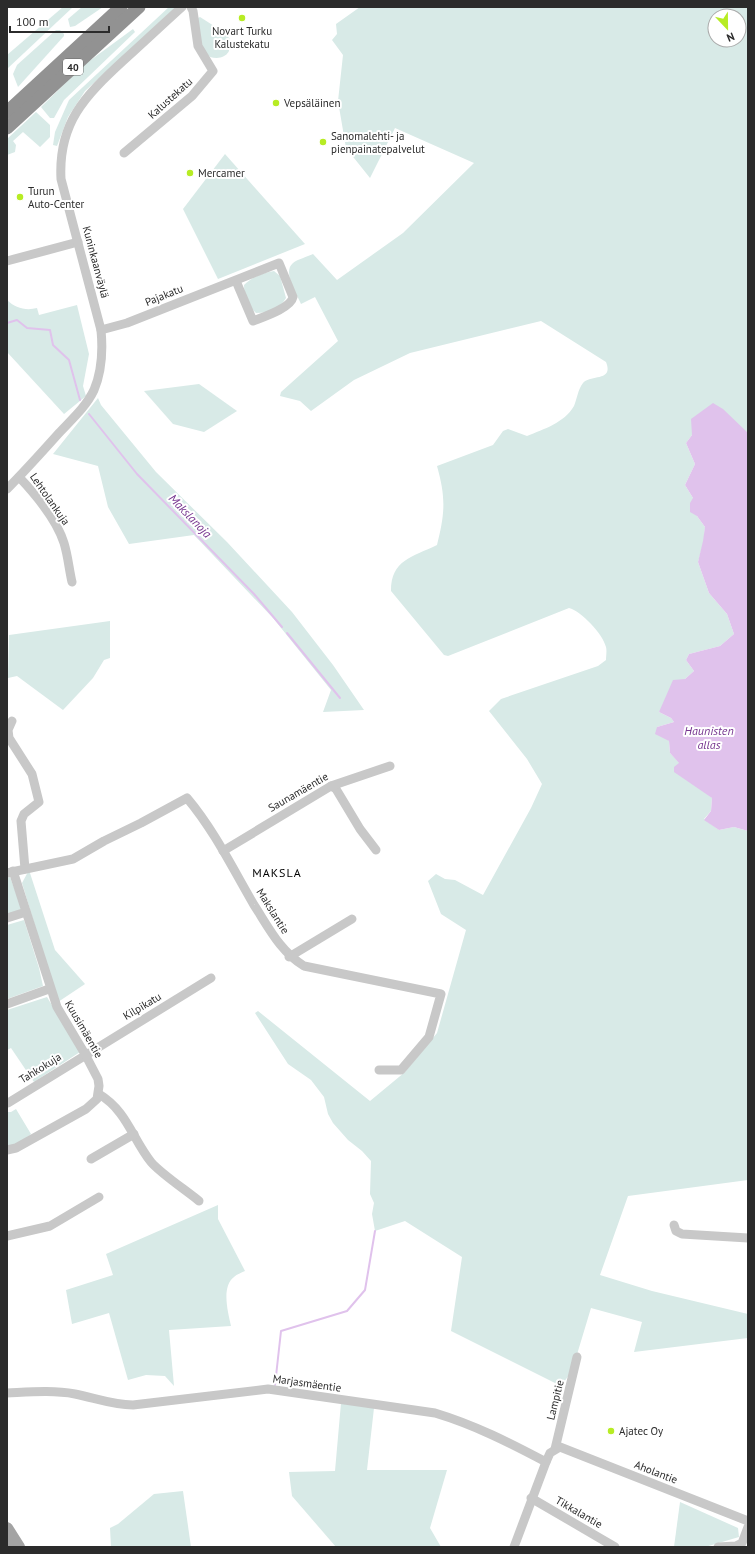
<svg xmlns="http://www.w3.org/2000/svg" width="755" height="1554" viewBox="0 0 755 1554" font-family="'PT Sans',sans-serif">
  <rect width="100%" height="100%" fill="#fff"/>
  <g fill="#d8eae7" fill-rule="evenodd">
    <polygon points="63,7 73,7 7,69 7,55"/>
    <polygon points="82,7 103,7 75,26 70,27 68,19"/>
    <polygon points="169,7 176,7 85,91 68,117 57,146 53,145 55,132 69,100"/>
    <path d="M360,7h388v426l-3,-2 -53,4 -6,8 9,21 -10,21 8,13 4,18 8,11 -1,14 -6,21 11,31 18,21 7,20 -14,12 -31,8 -3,6 8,11 -9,8 -26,33 12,6 3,4 -17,5 12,14 1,12 42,45 -1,13 -7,8 15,11 15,-3 14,4v349l-120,16 -28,79 52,16 96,23v24l-114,14 8,-30 -51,-14 -19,63 -11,15 -110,-55 11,-74 -57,-36 -30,10 -3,-17 2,-11 -4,-9 1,-33 -9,-10 -14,-11 -15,-17 -5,-9 -4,-17 -13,-17 -23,-16 -33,-51 3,-2 112,90 35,-29 32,-39 29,-103 -25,-16 -13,-33 8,-7 9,5 10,1 28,15 48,-87 11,-24 -15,-25 -38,-48 12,-12 97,-33 8,-6c0,-4 1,-9 0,-13 -3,-13 -25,-36 -37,-39l-121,48 -4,-1 -53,-64c0,-31 21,-34 46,-46 8,-32 9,-47 0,-79l56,-21 10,-14 5,-2 19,7c17,-7 37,-13 47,-30 3,-7 4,-17 9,-23 7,-9 31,-1 23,-21l-65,-41 -131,32 -56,27 -43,31 -11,-10 -20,-5 1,-4 57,-51 -23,-44 -14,7c-4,-10 -19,-32 -8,-41 5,-4 14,-6 20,-9l24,26 66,-47 71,-70 -79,-35 -25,50 -24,-30 -8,-47 5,-46 -11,-15 5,-6 -1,-10zM715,16h24v24h-24z"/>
    <path d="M200,17l25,16 5,6 -1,12c-4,7 -11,8 -19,6l-9,-10 -3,-29z"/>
    <polygon points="133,29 135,32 64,100 54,118 50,118 41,107 84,65"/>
    <polygon points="56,30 60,30 64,34 64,36 18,87 13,74 17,65"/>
    <polygon points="36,112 50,125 50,137 40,147 23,132 13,141 16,145 15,152 7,155 7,139"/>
    <polygon points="225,154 305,244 218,279 183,209"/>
    <path d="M274,271l6,5 6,22c-6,11 -18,15 -30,15 -8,-7 -12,-17 -12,-28 8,-8 19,-12 30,-14z"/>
    <path d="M7,300c8,8 19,11 30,8l2,7 38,-10 12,49 -6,32 3,10 -22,18 -57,-62z"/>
    <polygon points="199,384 237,411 204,432 173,424 144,391"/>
    <polygon points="98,398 101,405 156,472 227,542 292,612 333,665 364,710 323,712 331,690 273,618 194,535 129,544 108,507 98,466 53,454"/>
    <polygon points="110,621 110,658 104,660 93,678 63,710 17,676 8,678 9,635"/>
    <polygon points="29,870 55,950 85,984 58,1002 22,883"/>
    <polygon points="10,877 22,909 7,915 7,878"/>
    <polygon points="24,920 39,968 43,986 7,999 7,925"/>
    <polygon points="47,997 80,1052 34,1082 11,1048 7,1050 7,1010"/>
    <polygon points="16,1109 31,1134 16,1146 7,1147 7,1112 11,1112"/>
    <path d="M218,1205v14l27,52c-4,2 -8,3 -11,6 -13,10 -6,35 -3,49l-62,4 5,56 -9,-10 -19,-1 -18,5 -19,-67 -37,11 -6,-34 47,-15 -7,-21z"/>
    <polygon points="341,1403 374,1408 367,1470 447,1470 430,1528 441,1547 336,1547 292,1496 289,1472 335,1471"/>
    <polygon points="183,1491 191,1547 111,1547 110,1528 118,1524 154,1494"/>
    <polygon points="680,1502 738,1528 739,1537 705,1547 674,1547"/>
  </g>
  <polygon fill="#e0c2ec" points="713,403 723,409 748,433 748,831 734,827 719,830 704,820 711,811 712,798 674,772 674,767 679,763 670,753 669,741 655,734 657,727 674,722 671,718 659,712 673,680 685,679 694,671 686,660 689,654 720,646 734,634 727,614 709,593 698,562 703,541 705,527 697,516 690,512 690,503 693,498 685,485 695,464 686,443 692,435 691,419"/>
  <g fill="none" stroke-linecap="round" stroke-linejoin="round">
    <g stroke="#e0c2ec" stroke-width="2">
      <polyline points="7,323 17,320 27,328 50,330 53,345 69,360 80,400"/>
      <polyline points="89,414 137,474 254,594 282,627"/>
      <polyline points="287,633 340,698"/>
      <polyline points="275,1385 281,1331 347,1311 365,1290 375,1231"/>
    </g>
    <g stroke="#c8c8c8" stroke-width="9">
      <polyline points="124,153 192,96 213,71 198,46 193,11 191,7"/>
      <polyline points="7,261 78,242"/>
      <path d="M101,330l26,-7 152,-60 14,34c-2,11 -30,20 -40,24l-17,-40"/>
      <path d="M19,477c17,18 37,41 45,66 4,13 5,26 8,39"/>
      <path d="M7,489c18,-18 35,-37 52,-56 12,-13 27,-26 35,-43 8,-19 9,-39 7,-60l-40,-151c-3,-56 24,-83 62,-118 20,-18 39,-36 59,-54"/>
      <polyline points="12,721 8,730 9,738 32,774 39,802 24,814 21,821 25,869"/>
      <polyline points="331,786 336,789 360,829 376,850"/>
      <polyline points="223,851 331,786 390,766"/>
      <path d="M7,873l66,-14 31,-18 37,-18 46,-25c27,32 46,71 67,107 15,23 26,46 50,61l137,28 -12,43 -28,33h-22"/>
      <polyline points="7,918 26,912"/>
      <polyline points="289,957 352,919"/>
      <polyline points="7,1004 49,989"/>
      <path d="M99,1094c28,17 33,44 52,68 9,11 36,29 48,39"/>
      <polyline points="8,1103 211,978"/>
      <polyline points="7,1150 16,1148 86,1109 97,1099 99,1086 98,1079 85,1054 57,1007 13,871"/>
      <polyline points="91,1159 134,1134"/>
      <polyline points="674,1225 676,1231 682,1234 748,1238"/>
      <polyline points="7,1236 50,1226 99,1197"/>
      <path d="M7,1393c23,-1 46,-3 68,1 20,4 38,11 58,11l135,-16 167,24c40,12 75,30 111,49"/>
      <polyline points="555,1449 577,1357"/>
      <polyline points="531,1498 615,1547"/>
      <polyline points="514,1547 546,1462 550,1453 560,1447 748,1521"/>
      <polyline points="718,1547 736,1546 742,1543 748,1527"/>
    </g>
    <g stroke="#a3a3a3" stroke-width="12">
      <polyline points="7,1528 19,1547"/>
      <polyline points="7,1546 8,1547"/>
    </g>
    <g stroke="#929292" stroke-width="13">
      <polyline points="7,112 121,7"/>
      <polyline points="7,128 139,7"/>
    </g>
  </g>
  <g fill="#b7ec24" stroke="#fff" stroke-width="1.5">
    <circle cx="242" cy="18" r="4"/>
    <circle cx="276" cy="103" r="4"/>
    <circle cx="323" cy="142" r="4"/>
    <circle cx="190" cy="173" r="4"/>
    <circle cx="20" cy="197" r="4"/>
    <circle cx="611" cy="1431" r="4"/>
  </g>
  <g text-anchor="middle" stroke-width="4" stroke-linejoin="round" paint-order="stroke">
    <rect fill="#fff" stroke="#6b6b6b" stroke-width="1" x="63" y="59" width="20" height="16" rx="3"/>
    <g font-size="10" font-weight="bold" fill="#2b2b2b">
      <text x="73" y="71">40</text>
    </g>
    <g font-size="11" fill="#2b2b2b" stroke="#fff" text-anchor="start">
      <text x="242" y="35" text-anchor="middle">Novart Turku<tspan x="242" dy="13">Kalustekatu</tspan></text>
      <text x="284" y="107">Vepsäläinen</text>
      <text x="331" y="140">Sanomalehti- ja<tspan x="331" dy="13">pienpainatepalvelut</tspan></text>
      <text x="198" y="177">Mercamer</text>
      <text x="28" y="195">Turun<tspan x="28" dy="13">Auto-Center</tspan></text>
      <text x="619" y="1435">Ajatec Oy</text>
    </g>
    <g font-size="11" fill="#2b2b2b" stroke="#fff">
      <text transform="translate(170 98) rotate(-42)" y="4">Kalustekatu</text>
      <text transform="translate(96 262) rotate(75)" y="4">Kuninkaanväylä</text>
      <text transform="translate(164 295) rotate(-22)" y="4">Pajakatu</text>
      <text transform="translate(50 499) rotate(55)" y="4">Lehtolankuja</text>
      <text transform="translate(298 792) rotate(-30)" y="4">Saunamäentie</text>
      <text transform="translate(273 911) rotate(58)" y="4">Makslantie</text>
      <text transform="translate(142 1006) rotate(-31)" y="4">Kilpikatu</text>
      <text transform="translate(84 1029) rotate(60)" y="4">Kuusimäentie</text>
      <text transform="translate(40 1068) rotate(-32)" y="4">Tahkokuja</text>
      <text transform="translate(307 1383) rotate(8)" y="4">Marjasmäentie</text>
      <text transform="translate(555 1400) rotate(-76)" y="4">Lampitie</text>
      <text transform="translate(656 1472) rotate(21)" y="4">Aholantie</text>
      <text transform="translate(579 1512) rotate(30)" y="4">Tikkalantie</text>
    </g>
    <g font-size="12" font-style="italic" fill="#773790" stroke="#fff">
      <text transform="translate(190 516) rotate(46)" y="4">Makslanoja</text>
      <text x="709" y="735">Haunisten<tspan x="709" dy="14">allas</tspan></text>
    </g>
    <g font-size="12" letter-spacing="1" fill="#000" stroke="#fff">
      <text x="277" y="877">MAKSLA</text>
    </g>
  </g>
  <rect width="755" height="1554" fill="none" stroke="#2b2b2b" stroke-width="16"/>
  <g transform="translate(727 28) rotate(158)"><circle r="19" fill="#ffffff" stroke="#aaaaaa"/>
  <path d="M0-3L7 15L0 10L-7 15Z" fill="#b7ec24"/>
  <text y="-6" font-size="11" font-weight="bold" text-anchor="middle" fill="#2b2b2b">N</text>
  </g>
  <path d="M10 26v6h99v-6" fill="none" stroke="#2b2b2b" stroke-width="2"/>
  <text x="16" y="26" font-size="12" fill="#2b2b2b" stroke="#ffffff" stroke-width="3" paint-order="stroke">100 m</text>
</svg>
